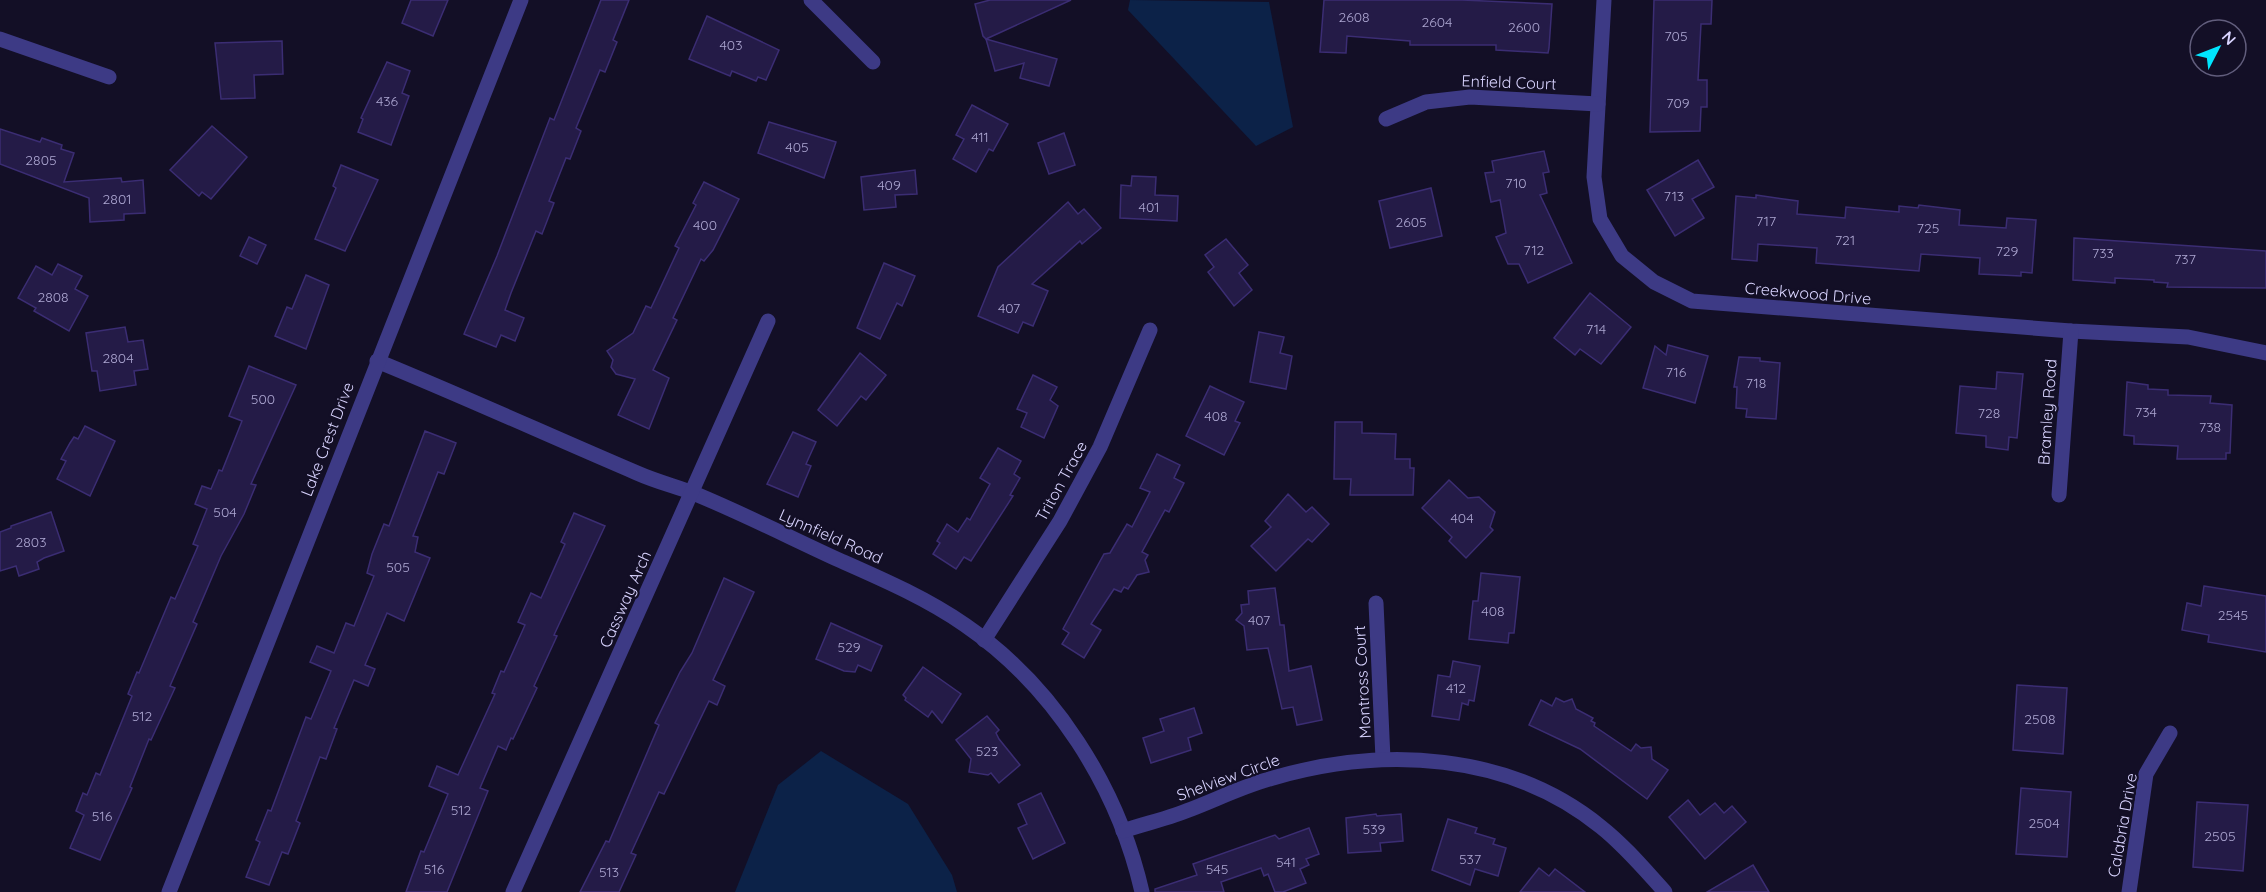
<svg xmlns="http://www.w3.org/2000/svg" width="2266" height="892" viewBox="0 0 2266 892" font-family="Quicksand,sans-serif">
  <rect width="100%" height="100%" fill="#130f26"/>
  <g fill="#0c2248">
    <polygon points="1130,0 1269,2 1293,127 1256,146 1128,10"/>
    <polygon points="821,751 908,804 952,875 957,892 735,892 778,785"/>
  </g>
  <g fill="#241b47" stroke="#3b2d73" stroke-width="1.5">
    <polygon points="411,0 448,0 433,36 402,23"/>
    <polygon points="601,0 629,0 613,40 617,42 605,72 600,70 576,128 581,131 570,159 566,158 549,201 554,203 542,234 536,231 511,293 505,310 524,318 515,341 501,335 496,347 464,334 497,256 550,118 554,120"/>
    <polygon points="990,0 1071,0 986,39 983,36 975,4"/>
    <polygon points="1324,0 1462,0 1552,4 1549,48 1548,53 1496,50 1496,45 1410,45 1410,41 1347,36 1346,53 1320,52"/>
    <polygon points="1654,0 1712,0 1711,24 1701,24 1698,80 1707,80 1707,107 1701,107 1700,131 1650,132"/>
    <polygon points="707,16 779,50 766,80 758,77 756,81 732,71 730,76 689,59"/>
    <polygon points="986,39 1057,59 1049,86 1020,78 1024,63 995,71"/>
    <polygon points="282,41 283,74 254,75 255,98 221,99 215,43"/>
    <polygon points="387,62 410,71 402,93 409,96 391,145 358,132 363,119 361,118"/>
    <polygon points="972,105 1008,124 993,151 989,149 976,172 953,159 964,139 956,135"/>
    <polygon points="769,122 836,142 824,178 758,153"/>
    <polygon points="212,126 247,157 211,199 202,192 199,196 170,170"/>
    <polygon points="0,129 40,142 42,138 62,145 61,149 74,153 64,182 121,178 122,182 143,180 145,213 124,214 124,220 90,222 89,198 0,164"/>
    <polygon points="1064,133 1075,165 1049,174 1038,143"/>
    <polygon points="1544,151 1549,172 1543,173 1547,193 1540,195 1572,263 1528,283 1519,264 1508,264 1496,237 1506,233 1500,200 1491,202 1485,173 1494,172 1492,161"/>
    <polygon points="1698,160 1714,187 1692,199 1704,218 1675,236 1647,190"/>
    <polygon points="341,165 378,180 345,251 315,239 336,188 333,186"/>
    <polygon points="915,170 917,194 895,195 896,207 864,210 861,177"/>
    <polygon points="1132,176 1156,177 1155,195 1178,196 1177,221 1120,218 1121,185 1131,186"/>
    <polygon points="704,182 739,199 713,250 704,261 701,259 673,318 677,320 653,370 669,378 649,429 618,415 635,379 616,374 611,367 613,360 607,351 633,333 646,306 651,308 679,248 675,246 696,205 693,203"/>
    <polygon points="1431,188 1442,236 1390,248 1379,201"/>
    <polygon points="1756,195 1798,201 1797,214 1845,218 1846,207 1899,212 1899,206 1918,208 1919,205 1960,210 1959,225 2006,228 2007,218 2036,220 2032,273 2021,272 2021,276 1979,274 1980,258 1921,254 1919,271 1816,263 1817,248 1758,244 1757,261 1732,259 1736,196 1756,198"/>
    <polygon points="1068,202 1078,214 1084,209 1101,228 1082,244 1080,241 1032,284 1048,291 1033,326 1023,322 1018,333 978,316 998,267"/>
    <polygon points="249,237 266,245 257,264 240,256"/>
    <polygon points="2074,238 2266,251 2266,288 2167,287 2168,283 2154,282 2154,280 2115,278 2115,283 2073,280"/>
    <polygon points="1226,239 1248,265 1239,273 1252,290 1234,306 1208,272 1214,267 1205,255"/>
    <polygon points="884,263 915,276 902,306 897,303 880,339 857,328"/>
    <polygon points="58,264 82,276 75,289 88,296 69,331 34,311 36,308 18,298 36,266 52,275"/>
    <polygon points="306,275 329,285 306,349 275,336 287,307 292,309"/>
    <polygon points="1590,293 1631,327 1601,364 1580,349 1575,355 1554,338"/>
    <polygon points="125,327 128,342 143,340 148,369 134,371 136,385 100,391 97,371 92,371 86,333"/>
    <polygon points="1259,332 1284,337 1280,353 1292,356 1286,389 1250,382"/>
    <polygon points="1668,345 1708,356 1695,403 1643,388 1655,346 1666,355"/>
    <polygon points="860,353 886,375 866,400 861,396 837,426 818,410"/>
    <polygon points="1739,357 1760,358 1760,361 1780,363 1776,419 1746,417 1747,409 1736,408 1737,387 1734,387"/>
    <polygon points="249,366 296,385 251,484 256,485 244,514 221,556 193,622 197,624 170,686 175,688 151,740 149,739 130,787 132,788 100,860 70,848 84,815 76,811 83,793 87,795 96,773 100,775 132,696 128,694 137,672 139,673 171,597 175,599 198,546 193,544 207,509 195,504 202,486 211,489 219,470 222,471 242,421 229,416"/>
    <polygon points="1997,372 2023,374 2017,438 2009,437 2008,450 1986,447 1986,436 1956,433 1960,386 1996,389"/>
    <polygon points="1033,375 1057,387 1050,400 1058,406 1044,438 1021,427 1027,413 1017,409"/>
    <polygon points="2127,382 2148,385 2148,389 2168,390 2168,395 2211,396 2210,403 2232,405 2230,453 2226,453 2226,459 2177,459 2178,446 2134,444 2134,436 2124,435"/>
    <polygon points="1210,386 1244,402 1235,421 1240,423 1224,455 1186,436"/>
    <polygon points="1335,422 1362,422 1362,433 1396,434 1395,459 1410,459 1410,468 1414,468 1413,495 1350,495 1351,479 1334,479"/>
    <polygon points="85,426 115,441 90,496 57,479 66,461 61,459 70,443 74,437 78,439"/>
    <polygon points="425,431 456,443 444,474 438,472 413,536 418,537 415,552 430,558 404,621 387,613 365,665 375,669 368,686 354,680 334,728 337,729 326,759 320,757 296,821 300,823 288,854 282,852 269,885 246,877 260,842 256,840 268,810 271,811 306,717 311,719 331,671 310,662 317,646 334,653 346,623 354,626 374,576 367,573 372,554 384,524 389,526"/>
    <polygon points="793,432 816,442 806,464 811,466 798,497 767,484"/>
    <polygon points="998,448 1021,461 1014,474 1020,478 1010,495 1013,496 971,561 964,557 956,569 933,554 940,543 937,541 947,524 958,532 967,518 970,520 990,484 980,478"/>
    <polygon points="1157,454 1180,465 1174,478 1184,483 1169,512 1165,510 1142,552 1148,555 1145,560 1149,572 1137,575 1128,589 1124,587 1121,592 1114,589 1091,624 1101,630 1084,658 1062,644 1069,633 1063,629 1104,554 1110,553 1127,524 1132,527 1150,492 1140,488"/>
    <polygon points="1449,480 1468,498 1479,497 1495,512 1490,527 1493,530 1466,558 1449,541 1452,537 1422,508"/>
    <polygon points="1288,494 1306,512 1312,507 1329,524 1312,542 1308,539 1276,571 1251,546 1271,527 1265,521"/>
    <polygon points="51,512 64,551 44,558 37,562 39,569 19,576 16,566 0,571 0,532 11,528 11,526"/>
    <polygon points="574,513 605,526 554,635 557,636 534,686 537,688 513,739 511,738 506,750 498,746 480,788 488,791 447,892 406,892 421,851 424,852 448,794 429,786 437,766 458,775 495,694 492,693 501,671 504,672 525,625 518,622 531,593 541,598 565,544 561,542"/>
    <polygon points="1481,573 1520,577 1514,633 1509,633 1508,643 1469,639 1473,601 1478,601"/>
    <polygon points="724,578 754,592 713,680 725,686 717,705 709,701 664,794 659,792 631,853 636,855 619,892 580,892 606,841 609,842 659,725 655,723 680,672 692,653"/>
    <polygon points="2204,586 2266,596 2266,652 2208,642 2209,635 2182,630 2187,603 2201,606"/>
    <polygon points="1275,588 1280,625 1284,625 1289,671 1311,666 1322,720 1297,725 1293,707 1282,709 1268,648 1247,650 1244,626 1236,620 1242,613 1241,605 1249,604 1248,591"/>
    <polygon points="831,623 882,646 871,671 858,665 855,672 844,671 816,659"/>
    <polygon points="1453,661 1480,666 1474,701 1469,700 1468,705 1462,703 1459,720 1432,716 1438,675 1450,677"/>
    <polygon points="923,667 961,694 942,723 932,711 928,717 905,700 906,698 903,695"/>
    <polygon points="2017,685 2067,688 2063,754 2013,750"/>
    <polygon points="1556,698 1564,702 1572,699 1576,709 1593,718 1591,721 1595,723 1594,726 1631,751 1636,744 1641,748 1651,747 1652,759 1668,770 1647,799 1580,749 1529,725 1541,700 1552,706"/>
    <polygon points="1194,708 1202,733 1188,738 1191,750 1151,763 1143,738 1164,731 1160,719"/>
    <polygon points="987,716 999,730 996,733 999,739 1020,765 999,783 991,773 988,775 969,772 971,759 956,740"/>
    <polygon points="2021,788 2071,792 2067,857 2016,854"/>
    <polygon points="1041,793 1065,843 1033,859 1018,828 1027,824 1018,804"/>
    <polygon points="1688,800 1700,815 1715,803 1724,813 1732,806 1746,822 1705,859 1669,817"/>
    <polygon points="2197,802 2248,805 2243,871 2193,867"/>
    <polygon points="1376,814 1377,816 1401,814 1403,841 1380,843 1381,851 1348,853 1346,818"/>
    <polygon points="1448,819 1477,828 1475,833 1495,839 1493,844 1506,848 1498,876 1475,869 1470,885 1432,870"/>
    <polygon points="1309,828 1319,854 1306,859 1309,865 1300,869 1306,883 1283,892 1275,892 1268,874 1264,876 1261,868 1221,882 1224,892 1155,892 1155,889 1197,875 1193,864 1275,835 1279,839"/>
    <polygon points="1753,865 1769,892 1707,892"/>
    <polygon points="1539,868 1549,876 1555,869 1585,892 1520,892"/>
  </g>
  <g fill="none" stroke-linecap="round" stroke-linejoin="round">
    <g stroke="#3d3a85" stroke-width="15">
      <polyline points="811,0 873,62"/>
      <polyline points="1604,0 1594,177 1600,219 1622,256 1654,282 1692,301 2071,331 2188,337 2266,353"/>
      <polyline points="0,39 109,77"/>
      <polyline points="1386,119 1426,102 1470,97 1598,104"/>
      <path d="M377,361c88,36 173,75 260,112 18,8 37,13 56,20 49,20 98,45 146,67 43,19 87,38 126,65 89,61 153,162 177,267"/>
      <polyline points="2059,495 2071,331"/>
      <polyline points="1376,603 1383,759"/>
      <polyline points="984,640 1060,521 1100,447 1150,330"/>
      <path d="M1123,831c17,-6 35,-10 52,-16 33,-11 64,-28 98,-37 110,-32 236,-26 328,49 24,19 44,43 64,65"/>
      <polyline points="169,892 521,0"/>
      <polyline points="513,892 768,321"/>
      <polyline points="2129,892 2146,774 2170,733"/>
    </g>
  </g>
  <g text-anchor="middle" stroke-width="4.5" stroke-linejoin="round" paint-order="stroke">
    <g font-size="14" fill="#aca6d1">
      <text x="1354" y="22">2608</text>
      <text x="1437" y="27">2604</text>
      <text x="1524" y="32">2600</text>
      <text x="1676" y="41">705</text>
      <text x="731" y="50">403</text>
      <text x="387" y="106">436</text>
      <text x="1678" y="108">709</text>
      <text x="980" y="142">411</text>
      <text x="797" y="152">405</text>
      <text x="41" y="165">2805</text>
      <text x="1516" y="188">710</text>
      <text x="889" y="190">409</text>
      <text x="1674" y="201">713</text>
      <text x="117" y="204">2801</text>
      <text x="1149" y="212">401</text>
      <text x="1766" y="226">717</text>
      <text x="1411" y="227">2605</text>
      <text x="705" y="230">400</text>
      <text x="1928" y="233">725</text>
      <text x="1845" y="245">721</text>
      <text x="1534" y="255">712</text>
      <text x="2007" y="256">729</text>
      <text x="2103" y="258">733</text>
      <text x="2185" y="264">737</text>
      <text x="53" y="302">2808</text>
      <text x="1009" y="313">407</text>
      <text x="1596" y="334">714</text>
      <text x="118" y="363">2804</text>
      <text x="1676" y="377">716</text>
      <text x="1756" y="388">718</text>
      <text x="263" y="404">500</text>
      <text x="2146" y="417">734</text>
      <text x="1989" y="418">728</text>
      <text x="1216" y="421">408</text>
      <text x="2210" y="432">738</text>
      <text x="225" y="517">504</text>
      <text x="1462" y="523">404</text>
      <text x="31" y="547">2803</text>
      <text x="398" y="572">505</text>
      <text x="1493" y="616">408</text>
      <text x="2233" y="620">2545</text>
      <text x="1259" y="625">407</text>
      <text x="849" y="652">529</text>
      <text x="1456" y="693">412</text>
      <text x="142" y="721">512</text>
      <text x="2040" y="724">2508</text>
      <text x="987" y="756">523</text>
      <text x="461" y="815">512</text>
      <text x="102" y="821">516</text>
      <text x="2044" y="828">2504</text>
      <text x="1374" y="834">539</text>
      <text x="2220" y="841">2505</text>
      <text x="1470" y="864">537</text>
      <text x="1286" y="867">541</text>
      <text x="434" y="874">516</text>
      <text x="1217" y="874">545</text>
      <text x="609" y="877">513</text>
    </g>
    <g font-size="16" fill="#d9d4ff" stroke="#130f26">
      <text transform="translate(1509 82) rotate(2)" y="6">Enfield Court</text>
      <text transform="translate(1808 293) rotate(5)" y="6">Creekwood Drive</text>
      <text transform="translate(2047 412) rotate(-86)" y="6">Bramley Road</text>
      <text transform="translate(327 439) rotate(-69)" y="6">Lake Crest Drive</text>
      <text transform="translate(1061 481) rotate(-61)" y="6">Triton Trace</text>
      <text transform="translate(831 536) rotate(24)" y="6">Lynnfield Road</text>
      <text transform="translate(625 599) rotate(-66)" y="6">Cassway Arch</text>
      <text transform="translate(1362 682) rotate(-93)" y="6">Montross Court</text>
      <text transform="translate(1228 777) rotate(-20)" y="6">Shelview Circle</text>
      <text transform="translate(2122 825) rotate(-80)" y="6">Calabria Drive</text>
    </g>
  </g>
  <g transform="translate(2218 48) rotate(48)"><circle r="28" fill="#130f26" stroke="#625e7d" stroke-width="1.5"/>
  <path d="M0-4.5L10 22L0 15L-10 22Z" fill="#00e5ff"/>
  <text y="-9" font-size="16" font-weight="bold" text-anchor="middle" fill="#d9d4ff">N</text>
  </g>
</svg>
